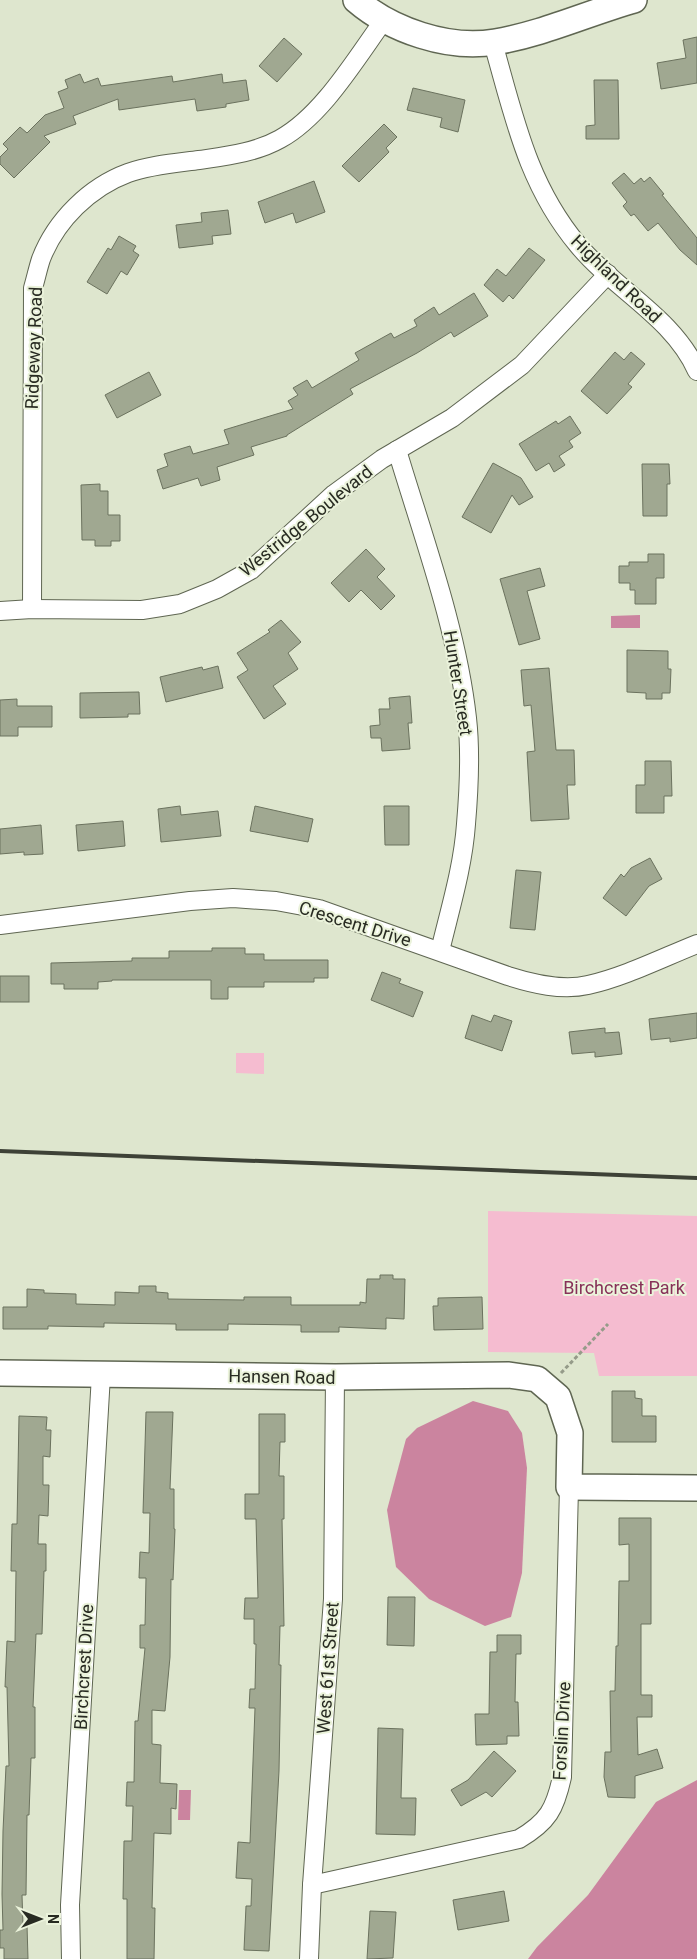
<svg xmlns="http://www.w3.org/2000/svg" width="697" height="1959" viewBox="0 0 697 1959" font-family="Roboto,sans-serif">
  <rect width="100%" height="100%" fill="#dee6ce"/>
  <g fill="#f5bcd0">
    <polygon points="236,1053 264,1053 264,1074 236,1073"/>
    <polygon points="488,1211 697,1216 697,1376 599,1376 594,1353 488,1352"/>
  </g>
  <g fill="#cb849f">
    <polygon points="640,615 640,628 611,628 611,616"/>
    <polygon points="473,1401 508,1411 522,1433 527,1468 522,1573 511,1617 485,1626 429,1599 396,1567 387,1510 406,1439 417,1428"/>
    <polygon points="697,1780 697,1959 528,1959 537,1947 588,1895 656,1802"/>
    <polygon points="179,1790 191,1790 190,1820 178,1820"/>
  </g>
  <g fill="#a0a891" stroke="#6b725e">
    <polygon points="697,37 697,83 661,89 657,63 686,58 683,40"/>
    <polygon points="284,38 302,54 277,82 259,66"/>
    <polygon points="80,74 84,83 98,78 101,86 172,76 173,82 222,74 223,83 246,80 249,100 226,104 226,107 197,111 195,99 119,110 118,99 73,116 76,124 44,136 50,142 14,178 0,164 0,157 8,149 3,144 20,127 27,133 45,115 64,108 58,92 68,88 65,80"/>
    <polygon points="594,80 618,80 619,139 586,139 586,126 595,125"/>
    <polygon points="413,88 465,100 458,132 440,127 442,118 407,110"/>
    <polygon points="384,124 397,137 386,148 389,152 359,182 342,166"/>
    <polygon points="624,173 634,184 641,178 644,182 650,177 664,194 662,195 697,238 697,265 680,250 658,223 648,231 634,214 631,216 623,206 627,202 612,183"/>
    <polygon points="314,181 325,212 296,223 293,213 265,223 258,202"/>
    <polygon points="228,210 231,234 212,236 213,244 179,248 176,225 202,222 201,213"/>
    <polygon points="119,236 136,246 133,251 139,255 127,275 121,271 107,294 87,282 108,248 111,250"/>
    <polygon points="529,248 545,260 513,299 509,295 503,302 484,285 497,269 506,276"/>
    <polygon points="474,293 488,316 454,337 451,332 417,353 350,389 353,394 287,435 287,436 251,447 254,455 217,467 220,480 201,486 198,478 163,489 157,470 168,466 164,454 190,446 193,454 229,444 224,430 293,409 288,401 298,395 293,388 307,380 312,388 359,360 355,353 391,333 394,338 417,326 414,320 434,307 439,315"/>
    <polygon points="615,352 624,360 631,352 645,364 628,384 632,387 607,414 581,391"/>
    <polygon points="149,372 161,395 117,418 105,395"/>
    <polygon points="570,416 581,433 569,441 573,447 559,456 565,465 554,472 549,463 536,471 519,444 556,421 558,424"/>
    <polygon points="493,463 521,478 533,497 519,505 512,495 491,533 462,517"/>
    <polygon points="642,464 669,464 670,484 667,484 667,516 643,516"/>
    <polygon points="100,484 100,491 108,491 108,515 120,515 120,541 111,541 111,546 95,546 95,540 82,540 81,485"/>
    <polygon points="366,549 385,569 377,577 395,596 381,610 361,590 349,602 331,583"/>
    <polygon points="648,554 664,554 664,578 656,578 656,604 635,604 635,590 630,590 630,583 619,583 619,566 629,566 629,562 648,562"/>
    <polygon points="540,568 545,586 527,591 540,639 519,645 500,579"/>
    <polygon points="281,620 301,642 288,653 298,669 273,686 286,704 264,719 237,677 248,670 237,653 270,632 268,630"/>
    <polygon points="627,650 668,651 668,669 671,669 670,693 662,693 662,699 646,699 646,693 627,692"/>
    <polygon points="218,666 223,688 166,702 160,677 202,667 203,670"/>
    <polygon points="549,668 556,750 574,750 575,785 567,785 569,819 531,821 527,752 535,751 531,705 524,706 521,670"/>
    <polygon points="139,692 140,714 128,714 128,717 80,718 80,693"/>
    <polygon points="410,696 412,723 408,723 410,749 382,751 381,738 371,738 370,726 380,725 379,709 390,709 389,698"/>
    <polygon points="17,699 17,706 52,706 52,727 18,727 18,736 0,736 0,700"/>
    <polygon points="645,761 671,761 672,796 664,796 664,813 636,813 636,785 645,785"/>
    <polygon points="180,806 181,815 218,811 221,836 161,842 158,809"/>
    <polygon points="255,806 313,819 308,842 250,831"/>
    <polygon points="384,806 409,806 409,845 385,845"/>
    <polygon points="123,821 125,846 78,851 76,825"/>
    <polygon points="41,825 43,854 24,855 24,852 0,854 0,829"/>
    <polygon points="650,858 662,879 649,886 626,916 603,898 621,874 624,877 631,868"/>
    <polygon points="516,870 541,872 535,930 510,928"/>
    <polygon points="212,948 245,948 245,954 264,954 264,960 328,960 328,978 314,978 314,982 264,982 264,987 228,987 228,999 211,999 211,980 112,980 112,981 98,982 98,989 64,989 64,984 51,984 51,963 132,961 132,958 169,958 169,951 212,951"/>
    <polygon points="382,972 401,979 399,983 423,992 413,1017 371,1000"/>
    <rect x="0" y="976" width="29" height="26"/>
    <polygon points="697,1013 697,1038 670,1042 670,1038 651,1040 649,1019"/>
    <polygon points="472,1015 491,1022 494,1015 512,1021 502,1051 465,1038"/>
    <polygon points="605,1028 605,1033 619,1032 622,1054 595,1057 595,1052 572,1054 569,1032"/>
    <polygon points="380,1275 393,1275 393,1279 405,1279 404,1319 386,1318 386,1329 339,1327 339,1332 301,1332 301,1325 228,1324 228,1330 176,1330 176,1324 104,1323 104,1327 48,1326 48,1329 3,1329 3,1307 27,1307 27,1289 44,1290 44,1293 76,1294 76,1304 115,1305 115,1292 139,1293 139,1286 156,1286 156,1292 168,1293 168,1299 244,1300 244,1297 291,1297 291,1305 360,1305 360,1302 366,1303 367,1279 380,1279"/>
    <polygon points="482,1297 483,1329 434,1330 433,1306 438,1306 438,1298"/>
    <polygon points="612,1391 635,1391 635,1398 642,1399 642,1416 656,1416 656,1442 612,1442"/>
    <polygon points="146,1412 173,1412 170,1489 174,1489 174,1529 175,1529 173,1580 171,1579 170,1657 165,1711 152,1710 152,1744 161,1745 160,1783 177,1784 176,1809 171,1808 171,1834 154,1833 152,1908 155,1908 154,1959 127,1959 127,1899 123,1899 124,1841 132,1841 133,1806 126,1806 127,1782 134,1782 135,1721 138,1721 145,1648 140,1648 140,1625 145,1625 146,1578 139,1578 140,1552 149,1553 150,1513 143,1513"/>
    <polygon points="259,1414 285,1414 285,1442 280,1442 279,1476 284,1476 284,1519 282,1519 284,1626 280,1626 279,1665 281,1665 279,1771 269,1951 244,1950 246,1906 251,1906 252,1879 236,1878 238,1842 250,1843 255,1708 249,1708 250,1689 255,1689 256,1644 254,1644 254,1619 244,1619 245,1598 258,1598 256,1519 245,1519 245,1494 259,1494"/>
    <polygon points="19,1416 47,1417 46,1430 51,1430 50,1457 43,1456 43,1485 49,1485 48,1516 39,1515 38,1544 46,1544 46,1571 44,1571 42,1634 36,1634 33,1707 35,1707 35,1758 31,1758 29,1815 27,1815 26,1895 22,1895 23,1925 27,1925 28,1959 4,1959 4,1948 0,1948 0,1930 3,1930 2,1894 3,1831 6,1766 9,1766 7,1687 5,1687 7,1641 15,1642 16,1571 11,1571 12,1524 17,1524"/>
    <polygon points="619,1518 651,1518 651,1624 641,1624 641,1695 652,1695 652,1717 637,1717 638,1755 657,1749 663,1768 635,1776 635,1798 608,1797 604,1777 605,1752 611,1752 610,1691 615,1691 616,1646 618,1646 619,1581 629,1581 629,1544 619,1545"/>
    <polygon points="388,1597 415,1597 414,1646 387,1645"/>
    <polygon points="497,1635 521,1635 521,1654 516,1654 515,1702 518,1702 519,1736 507,1736 507,1744 476,1745 475,1714 489,1714 490,1652 497,1652"/>
    <polygon points="378,1728 403,1729 401,1798 416,1798 415,1835 376,1834"/>
    <polygon points="494,1751 516,1771 492,1797 486,1792 461,1806 451,1790 468,1780"/>
    <polygon points="504,1891 509,1921 458,1930 453,1900"/>
    <polygon points="370,1911 396,1912 393,1958 367,1959"/>
  </g>
  <g fill="none" stroke-linecap="round" stroke-linejoin="round">
    <g stroke="#5f6652" stroke-width="20">
      <g id="street">
        <path d="M493,43c21,73 34,141 85,202 36,44 95,72 119,126"/>
        <path d="M397,450c26,87 60,178 70,268 4,35 2,71 -1,106 -3,43 -16,85 -26,127"/>
        <path d="M32,609l1,-321c3,-10 5,-20 8,-29 15,-39 49,-72 87,-86 22,-8 48,-10 71,-13 27,-4 56,-7 81,-21 42,-23 75,-79 104,-119"/>
        <polyline points="0,611 32,609 142,610 180,604 217,589 251,570 334,494 382,459 452,418 522,365 608,274"/>
        <path d="M0,925l190,-24 43,-3 43,3 43,8 189,67c25,8 54,15 80,9 36,-8 74,-27 109,-41"/>
        <path d="M312,1885l207,-46c29,-17 36,-30 43,-62l7,-290"/>
        <polyline points="71,1959 70,1905 101,1375"/>
        <polyline points="309,1959 312,1885 333,1599 335,1377"/>
      </g>
    </g>
    <g stroke="#5f6652" stroke-width="28">
      <g id="secondary">
        <path d="M356,0c35,30 92,50 139,42 48,-8 93,-29 139,-42"/>
        <polyline points="0,1373 335,1377 509,1375 537,1379 558,1397 570,1433 569,1487 697,1488"/>
      </g>
    </g>
    <polyline stroke="#959b89" stroke-width="3" stroke-dasharray="4 2.5" stroke-linecap="butt" points="561,1373 608,1324"/>
    <use href="#street" stroke="#fff" stroke-width="18"/>
    <use href="#secondary" stroke="#fff" stroke-width="25"/>
    <polyline stroke="#3e4237" stroke-width="4" points="0,1151 697,1178"/>
  </g>
  <g text-anchor="middle" stroke-width="4" stroke-linejoin="round" paint-order="stroke">
    <g font-size="18" fill="#282b22" stroke="#ebf3db">
      <text transform="translate(616 279) rotate(44)" y="6">Highland Road</text>
      <text transform="translate(34 348) rotate(-88)" y="6">Ridgeway Road</text>
      <text transform="translate(306 521) rotate(-39)" y="6">Westridge Boulevard</text>
      <text transform="translate(458 683) rotate(81)" y="6">Hunter Street</text>
      <text transform="translate(355 924) rotate(17)" y="6">Crescent Drive</text>
      <text transform="translate(282 1377) rotate(1)" y="6">Hansen Road</text>
      <text transform="translate(84 1667) rotate(-87)" y="6">Birchcrest Drive</text>
      <text transform="translate(328 1668) rotate(-86)" y="6">West 61st Street</text>
      <text transform="translate(562 1731) rotate(-87)" y="6">Forslin Drive</text>
    </g>
    <g font-size="18" fill="#873158" stroke="#ebf3db">
      <text x="624" y="1294">Birchcrest Park</text>
    </g>
  </g>
  <g transform="translate(40 1919) rotate(90)" stroke="#ebf3db" stroke-width="4" paint-order="stroke">
  <path d="M0-4L9 19L0 12L-9 19Z" fill="#282b22"/>
  <text y="-8" font-size="14" font-weight="bold" text-anchor="middle" fill="#282b22">N</text>
  </g>
</svg>
